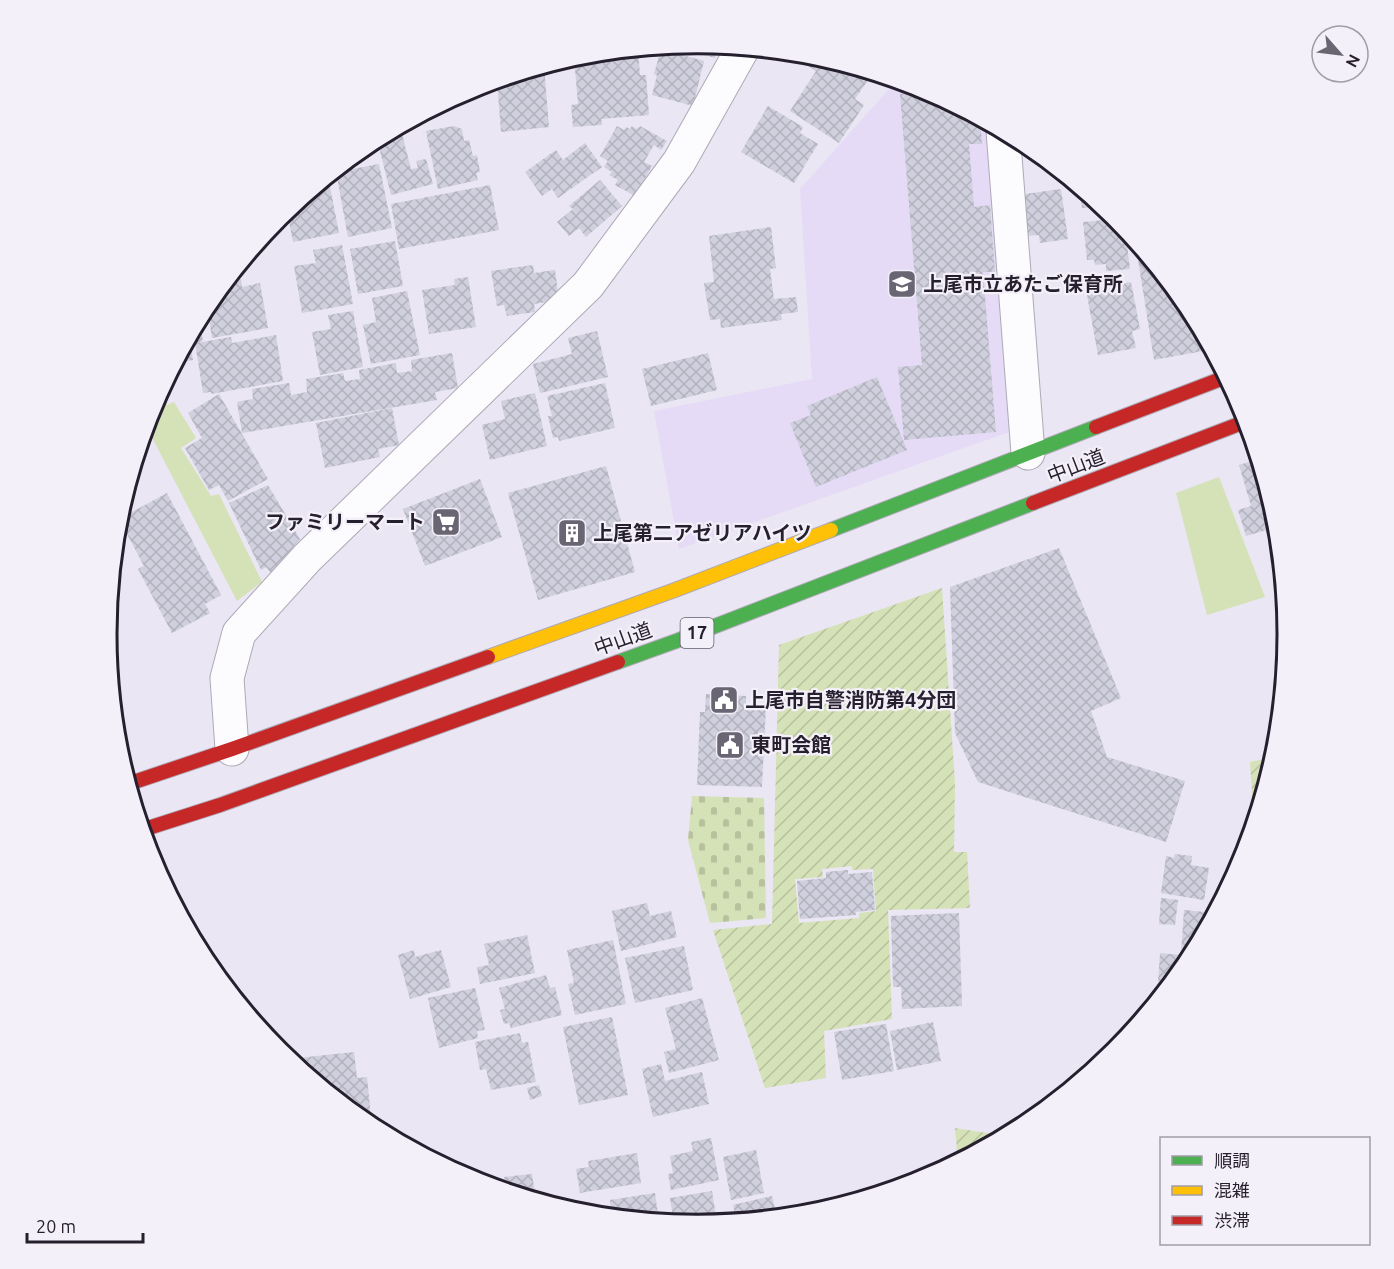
<svg xmlns="http://www.w3.org/2000/svg" width="1394" height="1269" viewBox="0 0 1394 1269" font-family="Ubuntu,'Noto Sans JP',sans-serif">
  <defs>
    <pattern id="cemetery-stones" width="16" height="16" patternUnits="userSpaceOnUse" patternTransform="scale(1.5)"><rect width="16" height="16" fill="#d5e2b7"/><path d="M2 7V4a2 2 0 0 1 4 0v3zM10 15v-3a2 2 0 0 1 4 0v3z" fill="#b7c19e"/></pattern>
    <pattern id="garden-furrows" width="10" height="10" patternUnits="userSpaceOnUse" patternTransform="scale(1.5)"><rect width="10" height="10" fill="#d5e2b7"/><path d="M-1 1l2-2M0 10L10 0M9 11l2-2" fill="none" stroke="#b7c19e"/></pattern>
    <pattern id="building-cross-hatch" width="8" height="8" patternUnits="userSpaceOnUse" patternTransform="scale(1.5)"><rect width="8" height="8" fill="#d0cfdd"/><path d="M0 0l8 8M0 8l8-8" fill="none" stroke="#b2b1be"/></pattern>
  </defs>
  <rect width="100%" height="100%" fill="#eae6f3"/>
  <polygon fill="#e5dbf6" points="897,80 923,89 986,122 1009,432 679,549 654,411 812,379 800,189"/>
  <g fill="#d5e2b7">
    <polygon points="160,391 167,405 174,402 196,438 181,448 211,496 219,494 262,582 237,601 146,426 151,408"/>
    <polygon points="1219,477 1265,597 1207,615 1176,493"/>
  </g>
  <polygon fill="url(#cemetery-stones)" points="692,796 764,798 766,918 710,923 688,840"/>
  <g fill="url(#garden-furrows)" fill-rule="evenodd">
    <path d="M942,588l13,195 -1,69h13l3,56 -82,2 4,109 -68,12 2,47 -61,10 -52,-158 59,-6 7,-279zM852,866v4l21,-1 3,42 -17,2v5l-60,5 -4,-44 28,-2 -1,-8z"/>
    <polygon points="1274,757 1254,823 1250,762"/>
    <polygon points="955,1128 1006,1136 958,1162"/>
  </g>
  <g fill="url(#building-cross-hatch)">
    <polygon points="697,44 718,46 715,58 672,46"/>
    <polygon points="638,49 640,75 646,75 649,115 601,119 602,125 573,127 571,105 578,104 574,57 582,55"/>
    <polygon points="661,49 704,61 693,106 652,95 657,75 654,74"/>
    <polygon points="787,52 813,55 844,64 868,80 855,99 864,105 839,143 790,111 816,71"/>
    <polygon points="544,66 549,127 501,132 497,81"/>
    <polygon points="929,92 980,119 982,144 969,144 974,207 990,205 995,272 983,272 996,432 904,440 898,367 922,365 900,94"/>
    <polygon points="768,106 803,127 800,133 818,144 794,183 741,152"/>
    <polygon points="454,126 462,129 464,141 469,140 473,156 477,155 480,172 476,173 478,180 438,189 426,131"/>
    <polygon points="617,126 624,130 626,127 630,129 632,126 637,129 640,126 667,141 661,150 654,145 644,162 652,166 635,196 615,185 618,180 609,175 612,172 604,167 608,161 600,156"/>
    <polygon points="401,130 411,169 418,168 416,161 426,159 433,184 391,195 377,139 384,135"/>
    <polygon points="585,143 602,167 558,198 552,189 542,196 525,172 556,150 563,160"/>
    <polygon points="379,164 392,228 348,237 336,172"/>
    <polygon points="328,177 339,233 293,242 287,210"/>
    <polygon points="600,180 622,206 586,237 579,228 569,236 557,222 573,209 569,206"/>
    <polygon points="490,185 499,230 399,249 391,204"/>
    <polygon points="1080,188 1106,209 1109,212 1095,214 1094,207 1082,208"/>
    <polygon points="1061,189 1068,239 1040,243 1039,235 1024,236 1018,195"/>
    <polygon points="1117,219 1125,229 1130,269 1106,271 1106,264 1095,265 1094,260 1087,260 1083,222"/>
    <polygon points="771,227 776,268 770,269 774,299 796,297 798,312 781,314 782,320 721,328 720,319 710,320 704,283 714,282 709,236"/>
    <polygon points="395,241 403,286 358,294 350,249"/>
    <polygon points="1135,241 1189,306 1198,325 1203,351 1154,360"/>
    <polygon points="342,245 353,304 302,313 294,266 316,263 313,250"/>
    <polygon points="249,253 251,263 240,265"/>
    <polygon points="533,265 534,273 555,270 559,300 534,304 535,312 507,316 504,305 497,306 491,271"/>
    <polygon points="468,277 476,327 429,334 422,290 455,285 454,279"/>
    <polygon points="241,279 242,287 260,283 268,328 212,338 207,305 226,282"/>
    <polygon points="1131,282 1140,329 1132,331 1136,348 1098,355 1086,290"/>
    <polygon points="407,291 420,355 371,364 363,325 376,322 372,298"/>
    <polygon points="353,311 363,367 320,375 312,332 331,329 328,315"/>
    <polygon points="199,318 203,341 197,343 231,337 232,343 276,335 283,381 211,394 211,392 203,393 195,342 190,343 193,360 175,363"/>
    <polygon points="597,331 608,377 540,393 533,364 572,354 568,338"/>
    <polygon points="452,353 458,388 435,392 437,400 242,433 237,402 253,399 252,389 289,383 291,395 307,392 306,379 343,373 345,381 360,379 359,370 396,363 397,373 412,371 411,360"/>
    <polygon points="708,353 717,390 651,406 642,369"/>
    <polygon points="877,377 907,450 816,487 790,423 811,415 807,406"/>
    <polygon points="605,383 615,428 559,441 558,437 553,438 548,416 552,416 547,396"/>
    <polygon points="535,393 547,446 490,460 482,425 505,419 501,401"/>
    <polygon points="219,394 268,479 228,501 219,485 209,490 185,448 202,438 188,413"/>
    <polygon points="392,408 399,445 378,449 380,457 325,468 316,423"/>
    <polygon points="1258,459 1277,520 1277,527 1246,536 1238,510 1251,506 1239,465"/>
    <polygon points="606,466 635,572 538,600 508,493"/>
    <polygon points="480,479 502,537 425,566 403,509"/>
    <polygon points="268,485 300,539 271,573 266,567 261,570 229,503"/>
    <polygon points="167,493 221,595 205,604 210,613 172,633 138,569 144,566 119,519"/>
    <polygon points="1059,548 1121,698 1091,711 1107,757 1185,781 1166,842 978,782 955,733 950,587"/>
    <polygon points="706,694 746,696 746,706 766,707 762,787 697,785 700,712 705,712"/>
    <polygon points="1175,854 1192,856 1191,865 1209,868 1204,900 1161,893 1166,856 1174,858"/>
    <polygon points="848,870 848,874 872,872 875,910 856,912 856,915 800,919 797,881 826,878 826,872"/>
    <polygon points="1161,898 1178,900 1175,925 1159,924"/>
    <polygon points="647,903 650,916 671,911 677,937 621,951 612,911"/>
    <polygon points="1184,910 1215,913 1188,963 1171,984 1158,983 1160,953 1181,955"/>
    <polygon points="959,913 962,1006 902,1009 901,987 893,987 891,916"/>
    <polygon points="527,935 535,973 480,984 477,967 489,965 484,944"/>
    <polygon points="613,940 626,1004 575,1015 568,984 574,983 567,950"/>
    <polygon points="684,946 693,990 635,1003 625,958"/>
    <polygon points="414,950 415,957 441,950 451,987 410,999 398,955"/>
    <polygon points="546,975 550,988 555,987 562,1015 511,1028 509,1023 504,1024 500,1010 505,1009 499,988"/>
    <polygon points="475,988 485,1030 477,1031 478,1038 439,1048 428,998"/>
    <polygon points="702,998 719,1060 669,1073 664,1052 676,1049 665,1008"/>
    <polygon points="612,1017 628,1095 579,1105 563,1027"/>
    <polygon points="933,1022 941,1061 897,1070 890,1031"/>
    <polygon points="886,1024 894,1071 842,1080 834,1032"/>
    <polygon points="520,1033 522,1043 528,1042 536,1082 491,1090 486,1069 480,1070 475,1042"/>
    <polygon points="354,1052 357,1078 367,1077 372,1128 288,1059"/>
    <polygon points="661,1064 665,1081 702,1072 709,1104 653,1117 642,1069"/>
    <polygon points="539,1085 542,1096 530,1100 527,1088"/>
    <polygon points="711,1138 719,1180 671,1190 668,1174 673,1173 670,1156 693,1151 691,1142"/>
    <polygon points="756,1150 764,1193 731,1200 723,1157"/>
    <polygon points="637,1153 641,1183 580,1193 576,1169 589,1167 588,1161"/>
    <polygon points="532,1174 536,1200 506,1191 504,1177"/>
    <polygon points="712,1191 717,1223 697,1225 674,1223 670,1198"/>
    <polygon points="655,1193 659,1222 612,1217 610,1200"/>
    <polygon points="772,1196 777,1218 737,1222 733,1205"/>
  </g>
  <g fill="none" stroke-linecap="round" stroke-linejoin="round">
    <g stroke="#aea9b6" stroke-width="35">
      <g id="street">
        <polyline points="1003,131 1028,453"/>
        <polyline points="232,749 227,678 239,633 307,558 588,285 679,162 743,48"/>
      </g>
    </g>
    <g stroke="#aea9b6" stroke-width="16">
      <g id="fast">
        <polyline points="831,530 1096,427"/>
        <polyline points="618,662 679,640 1033,503"/>
      </g>
    </g>
    <g stroke="#aea9b6" stroke-width="16">
      <polyline id="slow" points="488,657 675,590 831,530"/>
    </g>
    <g stroke="#aea9b6" stroke-width="16">
      <g id="jam">
        <polyline points="1096,427 1226,377"/>
        <polyline points="1033,503 1247,421"/>
        <polyline points="128,784 232,749 488,657"/>
        <polyline points="142,830 220,805 618,662"/>
      </g>
    </g>
    <use href="#street" stroke="#fcfbfd" stroke-width="33"/>
    <use href="#fast" stroke="#4caf50" stroke-width="14"/>
    <use href="#slow" stroke="#ffc107" stroke-width="14"/>
    <use href="#jam" stroke="#c62828" stroke-width="14"/>
  </g>
  <defs>
    <g id="school-square" transform="scale(1.5)"><rect x="-9" y="-9" width="18" height="18" rx="4" fill="#6a6573" stroke="#f4f0f9"/><path d="M0-5L7-2L0 1L-7-2ZM-4 1L0 2.5L4 1V4Q0 6-4 4Z" fill="#fff"/></g>
    <g id="supermarket-square" transform="scale(1.5)"><rect x="-9" y="-9" width="18" height="18" rx="4" fill="#6a6573" stroke="#f4f0f9"/><path d="M-6-5.5h2.5l.6 2H6L4.5 2H-2.5L-4.4-4H-6ZM-1.5 3.2a1.3 1.3 0 1 0 .1 0ZM3 3.2a1.3 1.3 0 1 0 .1 0Z" fill="#fff"/></g>
    <g id="building-square" transform="scale(1.5)"><rect x="-9" y="-9" width="18" height="18" rx="4" fill="#6a6573" stroke="#f4f0f9"/><path d="M-4-6H4V6H1V3H-1V6H-4ZM-2.5-4.3h1.7v1.8h-1.7ZM.8-4.3h1.7v1.8H.8ZM-2.5-1h1.7V.8h-1.7ZM.8-1h1.7V.8H.8Z" fill="#fff"/></g>
    <g id="civic-square" transform="scale(1.5)"><rect x="-9" y="-9" width="18" height="18" rx="4" fill="#6a6573" stroke="#f4f0f9"/><path d="M-.6-6.5H3V-4.5H.6V-3L4-1V1h2V6H-6V1h2V-1L-.6-3ZM-1.2 2.5V6h2.4V2.5Z" fill="#fff"/></g>
  </defs>
  <g fill-rule="evenodd">
    <use href="#school-square" x="902" y="284"/>
    <use href="#supermarket-square" x="446" y="522"/>
    <use href="#building-square" x="572" y="533"/>
    <use href="#civic-square" x="724" y="700"/>
    <use href="#civic-square" x="730" y="745"/>
  </g>
  <g text-anchor="middle" stroke-width="4.5" stroke-linejoin="round" paint-order="stroke">
    <rect fill="#f4f0f9" stroke="#635e6b" stroke-width="1.5" x="680.5" y="618" width="33" height="30" rx="4.5"/>
    <g font-size="18" font-weight="bold" fill="#251f2e">
      <text x="697" y="639">17</text>
    </g>
    <g font-size="20" font-weight="bold" fill="#251f2e" stroke="#f4f0f9" text-anchor="start">
      <text x="923" y="291">上尾市立あたご保育所</text>
      <text x="425" y="529" text-anchor="end">ファミリーマート</text>
      <text x="593" y="540">上尾第二アゼリアハイツ</text>
      <text x="745" y="707">上尾市自警消防第4分団</text>
      <text x="751" y="752">東町会館</text>
    </g>
    <g font-size="20" fill="#251f2e" stroke="#f4f0f9">
      <text transform="translate(1076 466) rotate(-21)" y="7">中山道</text>
      <text transform="translate(623 639) rotate(-20)" y="7">中山道</text>
    </g>
  </g>
  <path d="M0 0H1394V1269H0ZM117 634a580 580 0 1 1 1160 0a580 580 0 1 1-1160 0Z" fill="#f4f0f9" fill-rule="evenodd"/>
  <path fill="none" stroke="#251f2e" stroke-width="3" d="M117 634a580 580 0 1 1 1160 0a580 580 0 1 1-1160 0Z"/>
  <rect x="1160" y="1137" width="210" height="108" fill="#f4f0f9" stroke="#a19ca8" stroke-width="1.5"/>
  <rect x="1172" y="1156" width="30" height="9" fill="#4caf50" stroke="#a19ca8" stroke-width="1.5"/>
  <text x="1214" y="1167" font-size="18" fill="#251f2e">順調</text>
  <rect x="1172" y="1186" width="30" height="9" fill="#ffc107" stroke="#a19ca8" stroke-width="1.5"/>
  <text x="1214" y="1197" font-size="18" fill="#251f2e">混雑</text>
  <rect x="1172" y="1216" width="30" height="9" fill="#c62828" stroke="#a19ca8" stroke-width="1.5"/>
  <text x="1214" y="1227" font-size="18" fill="#251f2e">渋滞</text>
  <g transform="translate(1340 54) rotate(118)"><circle r="28" fill="#f4f0f9" stroke="#a19ca8" stroke-width="1.5"/>
  <path d="M0-4.5L10 22L0 15L-10 22Z" fill="#6a6573"/>
  <text y="-9" font-size="16" font-weight="bold" text-anchor="middle" fill="#251f2e">N</text>
  </g>
  <path d="M27 1233v9h116v-9" fill="none" stroke="#251f2e" stroke-width="3"/>
  <text x="36" y="1233" font-size="18" fill="#251f2e" stroke="#f4f0f9" stroke-width="4.5" paint-order="stroke">20 m</text>
</svg>
